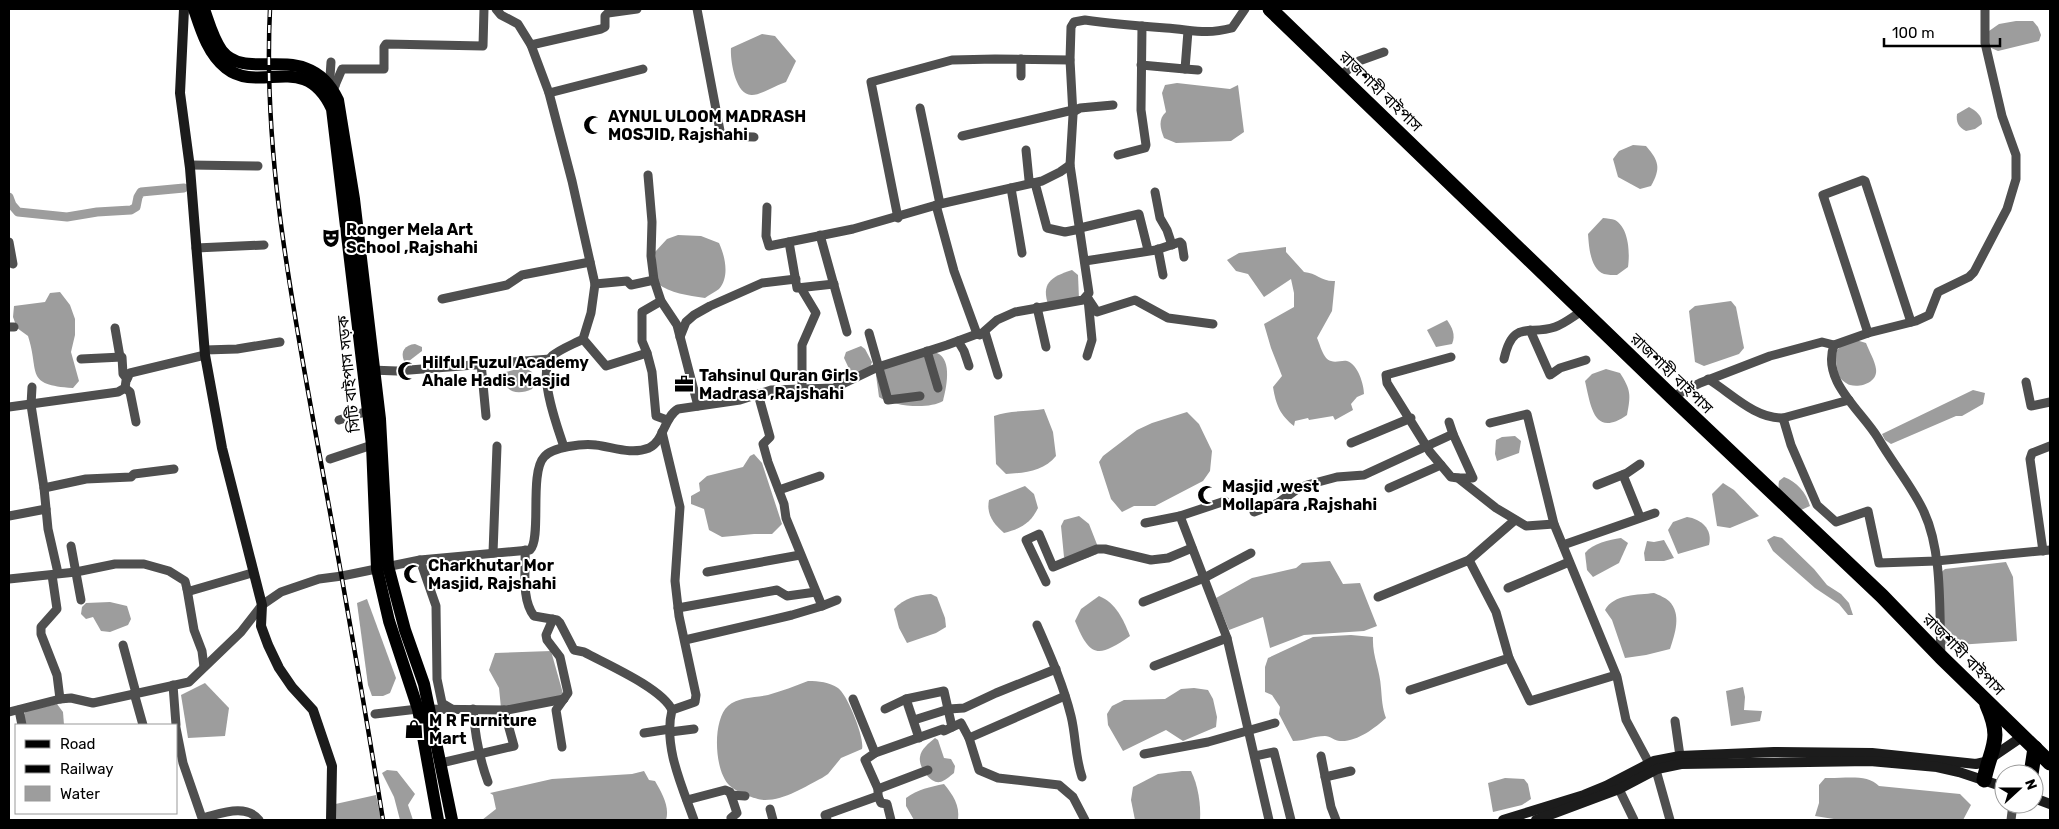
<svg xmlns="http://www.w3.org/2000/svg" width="2059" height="829" viewBox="0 0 2059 829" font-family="Rubik,'Noto Sans Bengali',sans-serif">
  <rect width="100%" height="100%" fill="#fff"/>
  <g fill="#9d9d9d">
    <polygon points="2016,21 2033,21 2038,27 2041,35 2039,41 1998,51 1989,47 1989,31 1999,24"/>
    <path d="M762,34l13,2 21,25 -10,21c-9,3 -26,13 -34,13 -17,1 -22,-36 -21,-47z"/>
    <path d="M1177,83l53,6 8,-4 6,47 -13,9 -55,2 -12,-5c-4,-10 -6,-19 2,-26l-4,-19 3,-8z"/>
    <path d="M1969,107c7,4 13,8 13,17l-7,5 -9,2c-8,-4 -10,-9 -9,-17z"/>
    <path d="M1633,145l13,1c13,15 15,22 5,40l-11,3 -22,-12 -5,-18 6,-8z"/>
    <path d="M1603,218c3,0 9,1 12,2 14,8 15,33 13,47l-11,8c-4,0 -9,0 -13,-1 -14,-5 -15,-28 -16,-40z"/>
    <path d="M678,235l23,1 18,7c6,13 11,34 0,46 -4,3 -10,6 -14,9 -18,-3 -34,-4 -48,-15l-2,-31 12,-13z"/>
    <path d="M1286,247v5l18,20c13,1 18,10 31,9l-3,30 -15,27c3,6 6,21 14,23 5,2 11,-1 16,0 11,3 17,24 17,33l-7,3 -6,7 2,6 -18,10 -2,-4 -24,4 -1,-2 -13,3 -1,5c-14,-11 -18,-21 -21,-39l9,-11 -11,-28 -7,-24 30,-17v-14l-3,-14 -27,18 -16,-23 -12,-3 -9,-11 12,-7z"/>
    <path d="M1072,270l6,5 1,24 -30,8c-9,-24 2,-30 23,-37z"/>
    <path d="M60,292l10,13 5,14v16l-4,17 8,29 -6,7c-49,-3 -33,-15 -45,-52l-11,-8 -4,-11 1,-11 31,-4 5,-9z"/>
    <polygon points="1731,301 1736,307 1744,348 1739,354 1704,366 1695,362 1689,311 1695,306"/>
    <path d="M1447,320c5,7 9,15 5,24l-16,3 -9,-17z"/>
    <path d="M1856,340l10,3c3,8 9,18 10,26 2,13 -15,19 -26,16 -4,-1 -9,-6 -12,-9l-3,-24 8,-8z"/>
    <path d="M415,344l7,3v4l-13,10h-5c-4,-10 1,-16 11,-17z"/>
    <polygon points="861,346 865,349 872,362 869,371 852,375 844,358 846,352"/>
    <path d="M925,351c4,1 9,1 12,2 16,7 9,36 6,48 -15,9 -51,5 -64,-4l-3,-22 7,-7z"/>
    <path d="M524,367l8,5 3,11 -3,6c-15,7 -31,3 -26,-17z"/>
    <path d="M1606,369l14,4c11,17 11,22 7,42 -33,23 -36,-8 -42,-34l7,-7z"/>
    <polygon points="1973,390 1985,393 1983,404 1962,416 1956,416 1891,444 1885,440 1882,434"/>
    <path d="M1044,409l9,23 3,24c-12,15 -31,17 -50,18l-10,-10 -2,-48c15,-6 34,-4 50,-7z"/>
    <polygon points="1187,412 1199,424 1212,451 1210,471 1203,481 1155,506 1134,506 1122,512 1111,499 1099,462 1103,456 1137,430 1152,423"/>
    <polygon points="1515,436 1521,441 1519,453 1497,461 1495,454 1496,440 1502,437"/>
    <polygon points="754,454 762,463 782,524 772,534 754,534 722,537 709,530 704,509 691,504 691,496 700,491 699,483 707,476 743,467 750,456"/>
    <path d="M1784,477c13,5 22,15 26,29l-9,4c-12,-8 -25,-13 -22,-29z"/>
    <polygon points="1723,483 1734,490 1759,516 1730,528 1717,526 1712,494"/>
    <path d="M1025,486l9,8 4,14c-7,15 -18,21 -34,25 -10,-9 -18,-18 -15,-33z"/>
    <path d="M1079,516l10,8 9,23 -1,7c-11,4 -23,12 -33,3l-3,-31 3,-6z"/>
    <path d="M1687,517c14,2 26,12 22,28l-31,9 -10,-24 5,-8z"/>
    <polygon points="1774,536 1782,538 1814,569 1827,585 1841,594 1849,603 1853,615 1848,615 1839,604 1815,588 1773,551 1767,540"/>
    <path d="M1621,538l7,5 -9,20 -26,14 -6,-7 -2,-17c8,-10 24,-13 36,-15z"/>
    <polygon points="1664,540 1674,558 1664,561 1645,561 1644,553 1647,541 1654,542"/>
    <polygon points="1330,561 1343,584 1360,583 1377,626 1364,631 1304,635 1270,648 1263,617 1229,630 1216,598 1252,578 1296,568 1302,563"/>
    <polygon points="2006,562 2013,577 2017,641 1942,646 1938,575 1945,569"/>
    <path d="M1654,593c5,2 12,5 15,8 13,13 6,33 1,48l-24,6 -21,3 -13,-38 -7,-10c8,-16 34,-15 49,-17z"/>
    <path d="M931,594l6,3 8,21 1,9 -10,6 -29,10 -8,-15 -5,-19c10,-11 23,-14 37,-15z"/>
    <path d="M1099,596c17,7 24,23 31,40 -32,22 -40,22 -55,-15l6,-12z"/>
    <polygon points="367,599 396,678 390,693 383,696 372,696 368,685 357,603"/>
    <polygon points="110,602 127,606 131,619 128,625 110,632 101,631 93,617 86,619 81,614 82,607 86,603"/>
    <path d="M1351,635l22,2c-1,19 7,32 8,51 1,11 1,19 5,30 -11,10 -29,24 -46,23 -5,0 -10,-5 -15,-5 -11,0 -21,5 -32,5l-14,-27 1,-7 -8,-12 -7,-3v-25l3,-9 45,-21z"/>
    <polygon points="551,651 564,697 501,708 499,688 489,670 495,653"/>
    <path d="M808,681c11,0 21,1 30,7 9,6 27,50 24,61l-21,9 -13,16 -6,4c-16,8 -37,22 -57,22 -9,0 -28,-8 -35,-14 -16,-14 -18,-66 -2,-80 10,-9 27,-8 40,-11 14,-4 27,-9 40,-14z"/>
    <polygon points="205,683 229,708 225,736 188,738 181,695"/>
    <polygon points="1743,687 1745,697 1744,710 1762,711 1760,721 1731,726 1726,691"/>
    <polygon points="1194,688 1208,690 1213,699 1217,717 1216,727 1183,741 1166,730 1123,751 1108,725 1107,714 1112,706 1124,700 1165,699 1181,689"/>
    <polygon points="57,704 63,712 64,725 24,725 23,716 26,711"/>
    <path d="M935,738l3,2 6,18 7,1 4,7 -1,7c-4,3 -9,8 -14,9 -10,2 -22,-16 -20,-25 1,-8 9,-14 15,-19z"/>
    <polygon points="387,770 397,771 415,794 408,805 413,820 400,820 394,797 382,773"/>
    <path d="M644,771l5,9 6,1c7,12 15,26 11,39h-184l14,-11 -3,-14 -3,-2 62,-14 80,-5z"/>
    <path d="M1182,771h9c7,14 10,33 9,49h-65l-4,-20 2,-13 25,-13z"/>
    <polygon points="1505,778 1524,779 1528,784 1531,799 1522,805 1493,812 1488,783"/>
    <path d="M1825,778c17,1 42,-5 54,8l81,8 11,11 -8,15h-123l-25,-4 4,-13v-18z"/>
    <path d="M944,784c9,11 16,21 14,36h-44l-8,-14v-8c12,-9 24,-11 38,-14z"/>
    <polygon points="376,795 381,820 335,820 331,805"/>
  </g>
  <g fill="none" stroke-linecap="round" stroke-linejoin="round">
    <polyline stroke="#9d9d9d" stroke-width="9" points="9,197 12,205 18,212 67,217 97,212 131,210 136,207 138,197 141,192 184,188"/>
    <g stroke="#4f4f4f" stroke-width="9">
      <polyline points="496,9 501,15 518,24 531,45 549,93 572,181 595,284"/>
      <polyline points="697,9 721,136 754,137"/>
      <polyline points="531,45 601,29 605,27 605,16 608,13 637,9"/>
      <polyline points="331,62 330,77 335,86"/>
      <polyline points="1141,65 1185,69 1188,31"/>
      <polyline points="1185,69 1198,70"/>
      <polyline points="1021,76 1021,59"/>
      <polyline points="1340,76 1359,61 1384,52"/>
      <polyline points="333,90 342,69 384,69 384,47 386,44 483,46 484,9"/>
      <polyline points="549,93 643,69"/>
      <polyline points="920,108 940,204"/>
      <polyline points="1073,112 1080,108 1113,105"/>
      <polyline points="962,136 1073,110"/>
      <polyline points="1026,150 1029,180 1032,183"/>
      <polyline points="1118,155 1145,148 1146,145 1141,110 1142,26"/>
      <polyline points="190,165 258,166"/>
      <polyline points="648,175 652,222 651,256 654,280 661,301 677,325 698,406"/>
      <polyline points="1035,183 1047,228 1065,232 1080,229"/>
      <polyline points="1011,188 1022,253"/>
      <polyline points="1155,192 1160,218 1167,230 1172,245"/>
      <polyline points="936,205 954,271 977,334"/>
      <polyline points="767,207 766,236 769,246 853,229 940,204 1042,181 1060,172 1070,165"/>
      <polyline points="898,218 871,82 952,60 995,59 1070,60"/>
      <polyline points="1080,228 1139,214 1148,250"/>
      <polyline points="820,235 847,332"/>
      <polyline points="9,242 13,264"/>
      <polyline points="789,242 797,288 834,284"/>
      <polyline points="196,248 264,245"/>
      <polyline points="1158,249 1163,275"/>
      <polyline points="1085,261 1156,250 1180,242 1182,244 1184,257"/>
      <polyline points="801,288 816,313 802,345 802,390"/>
      <polyline points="1087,297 1097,312 1135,300 1168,318 1213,324"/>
      <polyline points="442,299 507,285 522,275 590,262"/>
      <polyline points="1037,307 1046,347"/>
      <polyline points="9,327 14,327"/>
      <polyline points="115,328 120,357"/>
      <polyline points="1530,330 1550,375 1560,368 1586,360"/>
      <polyline points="985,332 998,375"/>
      <polyline points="869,333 888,400 920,396"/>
      <polyline points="1868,333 1823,195 1863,180 1865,181 1911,322"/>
      <polyline points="680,337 686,322 694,315 710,306 762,283 796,279"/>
      <polyline points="583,339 606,366 647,353 642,341 642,312 661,301"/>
      <polyline points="958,341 964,351 969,366"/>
      <polyline points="1834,345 1868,333 1916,321 1929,315 1938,292 1969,277 1974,272 2007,209 2016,179 2016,155 2002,116 1985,43 1985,9"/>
      <polyline points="205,350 237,349 280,342"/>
      <polyline points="927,351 938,388"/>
      <polyline points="647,353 652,372 656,416 667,420"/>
      <polyline points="1087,356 1092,340 1088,299"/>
      <polyline points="1451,357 1386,375 1387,383 1430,452 1451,477 1458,478 1496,508 1526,526 1554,524"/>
      <polyline points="81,359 122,357 123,374 127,379"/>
      <path d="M1504,359c9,-40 24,-23 51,-32 9,-3 19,-11 27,-16"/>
      <polyline points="481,363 486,416"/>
      <polyline points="371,370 397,371 550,359"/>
      <path d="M1708,379c23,14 47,40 75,39l66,-18"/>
      <polyline points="2026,382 2031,406 2050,402"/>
      <polyline points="32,387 31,405 44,488 48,529 58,573"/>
      <polyline points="125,388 130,392 136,422"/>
      <polyline points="758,394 770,437 763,444 768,462 784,504 786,518 822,606 837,600"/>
      <path d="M1672,397l28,-14 70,-27 52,-14 12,3c-13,36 27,65 44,93 13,23 36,51 46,74 19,41 15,100 17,144"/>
      <polyline points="9,407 118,392 125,388 126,381 130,373 205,355"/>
      <polyline points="1783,418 1791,445 1817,505 1836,522 1868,511 1879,563 1936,561 2050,550"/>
      <polyline points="339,420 368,411"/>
      <polyline points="1449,422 1453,434"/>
      <polyline points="1490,423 1527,414 1554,524 1617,677 1626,720 1649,763"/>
      <path d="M662,432l18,75 -5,74 4,35 17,79 -1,7 -23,8c-9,36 10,76 22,110"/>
      <polyline points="1351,443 1411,418"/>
      <path d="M564,447c-6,-18 -28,-76 -12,-91 8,-7 22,-12 31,-17l8,-26 4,-29 32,-3 4,4 23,-5"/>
      <polyline points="330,459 372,445"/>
      <polyline points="1623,475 1640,517"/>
      <polyline points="1597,485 1627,473 1640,464"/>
      <polyline points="44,488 86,479 131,477 134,474 174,469"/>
      <polyline points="1389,488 1441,465"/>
      <polyline points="779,490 820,476"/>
      <polyline points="1254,512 1278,503 1296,490 1307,485 1337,477 1364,475 1453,434 1473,478 1458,478"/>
      <polyline points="9,516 46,509"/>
      <polyline points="1180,516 1227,638 1269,820"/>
      <polyline points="1145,523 1180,516 1225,501"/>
      <polyline points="1563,545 1655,513"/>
      <polyline points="71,546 81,600"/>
      <path d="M525,550c1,21 -4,49 9,66l23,4 3,3 14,27 10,2c22,12 78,36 88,58"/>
      <polyline points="2043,551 2030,459 2032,453 2050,446"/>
      <polyline points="493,553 497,446"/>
      <polyline points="420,560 436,606 437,679 442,703 452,709"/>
      <polyline points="1469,560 1515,520"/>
      <polyline points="707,572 800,555"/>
      <polyline points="52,575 57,609 41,627 41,634 57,675 60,699"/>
      <polyline points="9,579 76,572 115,564 144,564 169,571 185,581 187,589 190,591 252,573"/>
      <polyline points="1046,582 1026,540 1039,534 1053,567 1097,549 1105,549 1151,560 1168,558 1192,548"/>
      <polyline points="1508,588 1569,562"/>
      <polyline points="187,589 194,630 202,651 204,667"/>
      <polyline points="1378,597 1469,560 1496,612 1509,658 1410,690"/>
      <polyline points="1143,602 1204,578 1251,553"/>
      <polyline points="678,608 777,590 787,596 816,592"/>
      <polyline points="553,619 546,635 547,640 560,657 568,693 556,710 562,747"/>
      <path d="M1037,625c13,30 26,59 34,91 5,20 4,41 11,61"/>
      <polyline points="685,640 792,615 822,606"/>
      <polyline points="123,645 136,693"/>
      <polyline points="1509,658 1530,701 1616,675"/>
      <polyline points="1154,666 1227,638"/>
      <polyline points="173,685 176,725"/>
      <polyline points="134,693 143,725"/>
      <polyline points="906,699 919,738"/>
      <path d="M473,709c2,26 6,49 15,73"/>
      <polyline points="885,709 906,699 944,691 952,727"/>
      <polyline points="19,710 22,725"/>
      <path d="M9,712l51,-13 11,-1 22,5 96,-21 52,-50 21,-27 19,-13 38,-13 23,-3 78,-16 110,-10c12,-11 -1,-77 14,-93 8,-10 40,-14 52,-12 17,2 35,10 53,3 15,-7 15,-31 29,-39l62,-9 31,-10 63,-2 44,-21 69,-22 30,-11 3,1 17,-15 18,-8 68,-12 6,-7 -19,-128 3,-50 -3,-55 1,-33 3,-5 11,-2c27,4 54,6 81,8 28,2 38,7 66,0l13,-19"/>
      <polyline points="375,714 418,709 507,710 564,699"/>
      <polyline points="914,720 949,709 964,708 996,693 1056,669"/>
      <polyline points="1675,721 1680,756"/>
      <path d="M176,728l7,35 19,55c18,-4 44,-15 57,2"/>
      <polyline points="670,732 694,729"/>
      <polyline points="644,733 670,729"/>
      <polyline points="969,738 1065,696"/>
      <polyline points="875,753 943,729 944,731 961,723 969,738 979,770 998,778 1059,785 1073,797 1085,820"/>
      <polyline points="1144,754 1208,742 1275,723"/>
      <polyline points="1255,756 1274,752 1291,820"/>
      <polyline points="1321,756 1331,807 1336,820"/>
      <polyline points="441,763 514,746 504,710"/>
      <polyline points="1654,763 1670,820"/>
      <polyline points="1325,777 1351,771"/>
      <polyline points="1617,785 1634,820"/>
      <polyline points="878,789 928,770"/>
      <polyline points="731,795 745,796"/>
      <polyline points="878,796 881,803 887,804 891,820"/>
      <polyline points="687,800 725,790 730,792 737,813 731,818 732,820"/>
      <polyline points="770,809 773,820"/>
      <polyline points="827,820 825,815 878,796 878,789 865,760 875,753 853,699"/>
      <polyline points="2011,820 2013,804"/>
    </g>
    <g stroke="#1c1c1c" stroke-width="10">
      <polyline points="184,9 180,93 190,168 205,355 222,448 262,605 261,626 268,645 279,668 292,687 313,710 332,766 331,820"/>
      <polyline points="2034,798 2050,804"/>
      <polyline points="1503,820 1584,795 1606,786 1654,761 1680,756 1774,752 1872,753 1976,764 1985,762 2023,736"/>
      <polyline points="1536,820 1619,789 1657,769 1681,764 1870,761 1937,767 1959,772 2004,787"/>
    </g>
    <g stroke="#000" stroke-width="12">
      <path d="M194,9c7,21 14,45 32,59 34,27 79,-18 106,41l40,336 5,124 12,52 29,88 20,111"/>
      <path d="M204,9c5,14 9,30 18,42 26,33 86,-14 116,49l16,99 26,220 8,147 17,64 19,54 28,136"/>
    </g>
    <g stroke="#000" stroke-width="15">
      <polyline points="1270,9 1672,397 1882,596 1941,657 2050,763"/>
      <polyline points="2031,774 2035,748"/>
      <path d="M1984,780c7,-34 19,-39 3,-75"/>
    </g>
    <g stroke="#000" stroke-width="4.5">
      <path id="rail" d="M270,9c-7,142 20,282 45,421 24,130 47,260 68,390"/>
    </g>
    <use href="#rail" stroke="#fff" stroke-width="2.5" stroke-dasharray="8" stroke-linecap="butt"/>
  </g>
  <defs>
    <g id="mosque-bare" transform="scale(1.5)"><path d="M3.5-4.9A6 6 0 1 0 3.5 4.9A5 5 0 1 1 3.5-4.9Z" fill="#000" stroke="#fff" stroke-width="2.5" paint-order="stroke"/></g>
    <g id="theatre-bare" transform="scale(1.5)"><path d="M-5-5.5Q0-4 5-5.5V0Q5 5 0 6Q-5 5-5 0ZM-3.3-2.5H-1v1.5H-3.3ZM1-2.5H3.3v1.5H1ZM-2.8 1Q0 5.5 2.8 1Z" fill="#000" stroke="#fff" stroke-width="2.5" paint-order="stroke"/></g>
    <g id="office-bare" transform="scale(1.5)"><path d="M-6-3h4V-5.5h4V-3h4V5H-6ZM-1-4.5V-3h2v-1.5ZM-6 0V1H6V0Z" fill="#000" stroke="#fff" stroke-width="2.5" paint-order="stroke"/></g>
    <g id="shop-bare" transform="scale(1.5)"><path d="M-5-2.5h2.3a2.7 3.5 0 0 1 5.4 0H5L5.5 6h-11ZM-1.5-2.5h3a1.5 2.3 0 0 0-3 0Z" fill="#000" stroke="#fff" stroke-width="2.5" paint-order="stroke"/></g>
  </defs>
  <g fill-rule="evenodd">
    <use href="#mosque-bare" x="593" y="125"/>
    <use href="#theatre-bare" x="331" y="238"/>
    <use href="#mosque-bare" x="407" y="371"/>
    <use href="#office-bare" x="684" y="384"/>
    <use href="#mosque-bare" x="1207" y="495"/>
    <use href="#mosque-bare" x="413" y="574"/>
    <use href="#shop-bare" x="414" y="729"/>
  </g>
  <g text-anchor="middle" stroke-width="4" stroke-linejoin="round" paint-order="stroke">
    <g font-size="16" fill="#000" stroke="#fff">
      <text transform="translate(1381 91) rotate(44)" y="6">রাজশাহী বাইপাস</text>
      <text transform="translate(1672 373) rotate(44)" y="6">রাজশাহী বাইপাস</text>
      <text transform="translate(348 374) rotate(-96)" y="6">সিটি বাইপাস সড়ক</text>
      <text transform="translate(1964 654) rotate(45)" y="6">রাজশাহী বাইপাস</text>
    </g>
    <g font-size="16" font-weight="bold" fill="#000" stroke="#fff" text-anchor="start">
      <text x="608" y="122">AYNUL ULOOM MADRASH<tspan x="608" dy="18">MOSJID, Rajshahi</tspan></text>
      <text x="346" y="235">Ronger Mela Art<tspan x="346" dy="18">School ,Rajshahi</tspan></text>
      <text x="422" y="368">Hilful Fuzul Academy<tspan x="422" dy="18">Ahale Hadis Masjid</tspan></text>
      <text x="699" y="381">Tahsinul Quran Girls<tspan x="699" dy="18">Madrasa ,Rajshahi</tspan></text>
      <text x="1222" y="492">Masjid ,west<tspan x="1222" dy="18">Mollapara ,Rajshahi</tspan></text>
      <text x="428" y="571">Charkhutar Mor<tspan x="428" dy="18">Masjid, Rajshahi</tspan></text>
      <text x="429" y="726">M R Furniture<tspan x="429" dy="18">Mart</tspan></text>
    </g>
  </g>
  <rect width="2059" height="829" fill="none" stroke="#000000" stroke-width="20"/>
  <rect x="15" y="724" width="162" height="90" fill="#ffffff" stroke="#999999"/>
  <rect x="25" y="740" width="25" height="8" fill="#000000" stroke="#999999"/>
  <text x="60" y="749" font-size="15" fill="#000000">Road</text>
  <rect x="25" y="765" width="25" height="8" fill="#000000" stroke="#999999"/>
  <text x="60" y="774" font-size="15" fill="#000000">Railway</text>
  <rect x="25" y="786" width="25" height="15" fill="#9d9d9d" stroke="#999999"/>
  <text x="60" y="799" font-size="15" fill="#000000">Water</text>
  <g transform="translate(2019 789) rotate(69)"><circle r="24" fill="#ffffff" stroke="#999999"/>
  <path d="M0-4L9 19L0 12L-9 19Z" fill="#000000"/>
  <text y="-8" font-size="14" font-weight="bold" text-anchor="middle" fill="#000000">N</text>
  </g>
  <path d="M1884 38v8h116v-8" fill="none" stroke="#000000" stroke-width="2.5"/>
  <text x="1892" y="38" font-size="15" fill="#000000" stroke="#ffffff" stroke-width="4" paint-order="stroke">100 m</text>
</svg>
